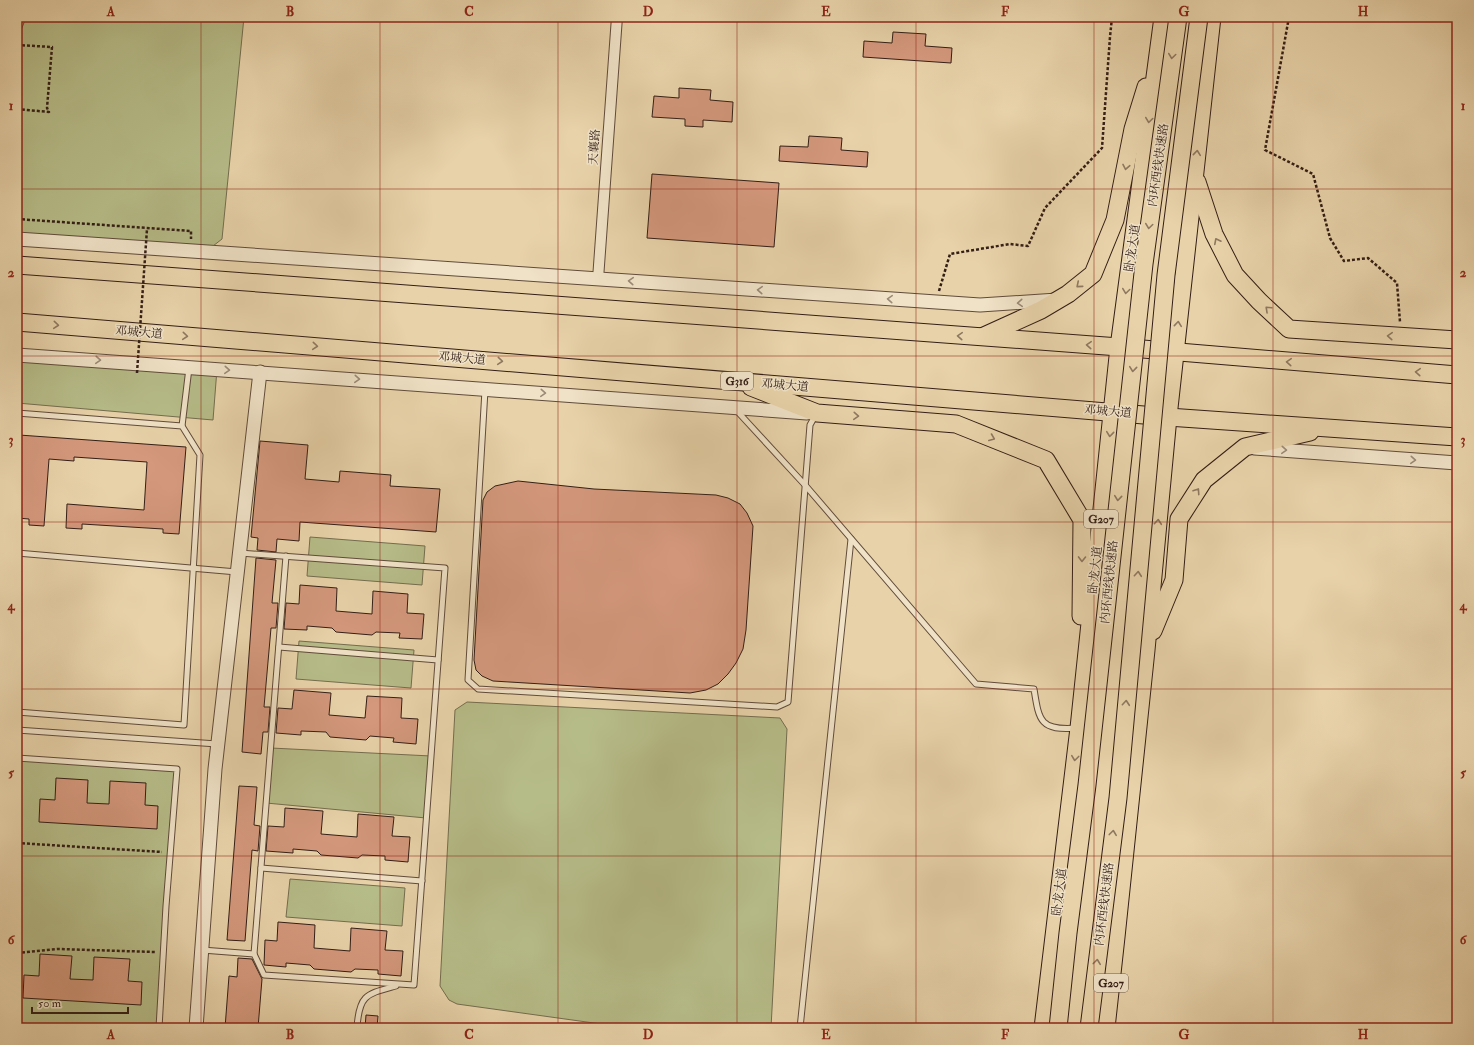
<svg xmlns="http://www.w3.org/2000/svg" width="1474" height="1045" viewBox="0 0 1474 1045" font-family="'IM FELL Double Pica','Noto Serif SC',serif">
  <rect width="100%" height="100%" fill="#e8d2a9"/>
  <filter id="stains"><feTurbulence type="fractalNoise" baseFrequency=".005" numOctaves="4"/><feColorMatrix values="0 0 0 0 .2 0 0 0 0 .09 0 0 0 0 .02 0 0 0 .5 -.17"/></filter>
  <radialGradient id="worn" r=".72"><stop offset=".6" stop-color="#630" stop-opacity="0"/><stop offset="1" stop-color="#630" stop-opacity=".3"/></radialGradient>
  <g fill="#b6bc88" stroke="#746d4f">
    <polygon points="17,17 244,17 222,239 213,246 17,233"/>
    <polygon points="17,355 217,369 213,420 17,403"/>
    <polygon points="310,537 425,546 422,585 307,576"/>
    <polygon points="299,641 414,650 411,688 296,679"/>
    <polygon points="467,702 780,718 787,729 771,1028 630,1028 457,1004 449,1000 440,986 455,710"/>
    <polygon points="271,748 431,756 426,818 266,803"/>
    <polygon points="17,758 177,769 159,1028 55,1028 17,1026"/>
    <polygon points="290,879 405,888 402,926 286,917"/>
  </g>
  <g fill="#d4987c" stroke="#331e16">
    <polygon points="893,32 926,34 925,46 952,48 951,63 863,57 864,41 892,43"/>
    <polygon points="679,88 711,90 710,100 733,102 732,122 703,120 703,127 685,126 685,119 652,117 654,96 679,98"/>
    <polygon points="809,136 842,138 841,150 868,152 867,167 779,161 780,146 808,147"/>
    <polygon points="652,174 779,183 774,247 647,238"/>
    <polygon points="19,435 186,447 179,534 163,533 163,529 82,524 82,529 66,528 67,504 144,510 147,462 74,457 74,461 49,459 44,526 29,525 29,519 17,518 17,464"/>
    <polygon points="260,441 308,445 305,479 339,482 340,471 391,475 390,486 440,489 436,532 300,522 299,541 277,539 276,552 257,550 258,538 251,537"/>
    <polygon points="518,481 594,489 716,495 728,498 740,504 747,513 753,526 746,630 743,649 736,663 728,674 718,684 706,690 690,693 493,681 482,676 476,670 474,660 483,500 487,492 495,486"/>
    <polygon points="256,558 276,560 272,603 278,603 276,628 271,628 264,707 270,707 268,732 263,732 261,754 242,752"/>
    <polygon points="300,585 337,588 336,611 372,614 373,591 408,594 407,613 424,614 422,639 399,638 400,633 376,632 372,635 336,632 332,628 307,626 307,630 284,629 286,603 299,604"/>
    <polygon points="294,690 331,693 329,715 365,718 367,696 402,698 401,718 418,719 416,744 393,742 394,738 370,736 366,740 330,737 326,732 301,731 301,735 276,733 278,708 292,709"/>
    <polygon points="56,778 88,780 87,803 109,804 110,781 146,783 145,805 158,806 157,829 39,822 40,799 55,800"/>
    <polygon points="239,786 257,787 254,825 260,826 258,851 252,850 245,941 227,940"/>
    <polygon points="285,808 323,811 321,834 357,837 358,814 394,817 392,836 410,837 408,862 385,860 385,856 362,855 358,858 321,855 317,851 293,849 293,853 266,851 268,826 284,827"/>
    <polygon points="278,922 315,925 314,948 350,951 351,928 387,931 385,950 403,951 401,976 378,974 378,970 355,969 351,972 314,969 310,965 286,963 286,967 264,965 265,940 277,941"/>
    <polygon points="40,954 72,956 70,979 93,980 94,957 130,959 128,981 142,982 141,1005 23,998 24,975 39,976"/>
    <polygon points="238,958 252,959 262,979 258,1028 225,1028 229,976 237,977"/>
    <polygon points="366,1015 378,1016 377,1028 365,1028"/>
  </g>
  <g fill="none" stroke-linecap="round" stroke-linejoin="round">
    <g stroke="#604b3b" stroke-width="7">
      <g id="service">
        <polyline points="17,32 23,17"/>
        <polyline points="485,390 468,680 478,689 777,707 788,702 810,425 815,416"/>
        <path d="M737,411l68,74 171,199 58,5c5,32 6,42 43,39"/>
        <polyline points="17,413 182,426 200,455 184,725 17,712"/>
        <polyline points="182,426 189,368"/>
        <polyline points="17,553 237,572"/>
        <polyline points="279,647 438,660"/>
        <polyline points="17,730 217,744"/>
        <polyline points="17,758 177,769 166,906 159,1028"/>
        <polyline points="261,868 422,881"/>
        <polyline points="202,950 254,954 264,975 414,985 445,568 240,553"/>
        <polyline points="254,954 286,556"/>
        <polyline points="17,1026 55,1028"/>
        <path d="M357,1028c2,-34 10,-34 39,-42"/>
        <polyline points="800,1028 851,539"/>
      </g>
    </g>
    <g stroke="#604b3b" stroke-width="12">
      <polyline id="minor" points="598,279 617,17"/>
    </g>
    <g stroke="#604b3b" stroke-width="15">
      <g id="tertiary">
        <polyline points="17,239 980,305 1057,300"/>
        <polyline points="17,355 807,413"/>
        <polyline points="1254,448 1457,463"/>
        <polyline points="196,1028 215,769 260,372"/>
      </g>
    </g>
    <g stroke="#331e16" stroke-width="19">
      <g id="trunk">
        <polyline points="1197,182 1214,234 1235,275 1259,301 1289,329 1457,340"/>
        <polyline points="17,265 1119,347 1457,375"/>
        <polyline points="17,322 1168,417 1457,437"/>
        <polyline points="984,336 1041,310 1068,294 1093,274 1115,220 1133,129 1146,87"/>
        <polyline points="751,387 817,413 956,424 1046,460 1082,520 1081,616"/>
        <polyline points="1153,631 1174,580 1179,519 1204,480 1245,447 1310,432"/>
        <polyline points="1043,1028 1079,728 1119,347 1163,17"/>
        <polyline points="1106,1028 1116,937 1146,650 1168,417 1212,17"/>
      </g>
    </g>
    <g stroke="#331e16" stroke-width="2.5" stroke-dasharray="3 2" stroke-linecap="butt">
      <polyline points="1289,17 1265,150 1313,174 1330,238 1344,261 1368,258 1397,283 1400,322"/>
      <polyline points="17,45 52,47 47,108 49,112 17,109"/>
      <polyline points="17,219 191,231 191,239"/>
      <polyline points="939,291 950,254 1010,244 1028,246 1045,208 1102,148 1110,37 1112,17"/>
      <polyline points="17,843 162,852"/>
      <polyline points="17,953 58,949 155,952"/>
    </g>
    <use href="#service" stroke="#f0e2c7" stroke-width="5"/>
    <use href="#minor" stroke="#f0e2c7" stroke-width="10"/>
    <use href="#tertiary" stroke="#f0e2c7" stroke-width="13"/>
    <use href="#trunk" stroke="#e8d2a9" stroke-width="17"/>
    <g stroke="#331e16" stroke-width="19" stroke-linecap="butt">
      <g id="trunk-bridge">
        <polyline points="1058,1028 1068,933 1087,785 1144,264 1178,17"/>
        <polyline points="1089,1028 1118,798 1166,275 1199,17"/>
      </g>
    </g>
    <polyline stroke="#331e16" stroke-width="2.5" stroke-dasharray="3 2" stroke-linecap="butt" points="137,373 147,229"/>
    <use href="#trunk-bridge" stroke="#e8d2a9" stroke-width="17"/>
  </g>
  <defs><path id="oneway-chevron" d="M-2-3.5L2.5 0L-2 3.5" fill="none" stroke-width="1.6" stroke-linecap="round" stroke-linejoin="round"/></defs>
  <g stroke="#8e7860">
    <use href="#oneway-chevron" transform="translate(1172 56) rotate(98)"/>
    <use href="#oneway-chevron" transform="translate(1149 120) rotate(98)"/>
    <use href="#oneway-chevron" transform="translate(1197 153) rotate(-84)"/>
    <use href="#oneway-chevron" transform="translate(1126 167) rotate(101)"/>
    <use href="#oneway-chevron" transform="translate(1149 226) rotate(98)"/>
    <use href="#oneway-chevron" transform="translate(1217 241) rotate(-117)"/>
    <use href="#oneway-chevron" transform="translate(1079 285) rotate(140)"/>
    <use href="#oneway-chevron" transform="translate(1126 291) rotate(98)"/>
    <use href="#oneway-chevron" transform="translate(1268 309) rotate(-137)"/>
    <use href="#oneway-chevron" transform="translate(1178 324) rotate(-84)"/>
    <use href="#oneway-chevron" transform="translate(56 325) rotate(5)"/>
    <use href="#oneway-chevron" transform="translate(185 336) rotate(5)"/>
    <use href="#oneway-chevron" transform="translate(960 336) rotate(-176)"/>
    <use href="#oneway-chevron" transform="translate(1390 336) rotate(-176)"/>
    <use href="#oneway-chevron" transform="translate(1089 345) rotate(-176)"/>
    <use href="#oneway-chevron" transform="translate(315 346) rotate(5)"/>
    <use href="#oneway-chevron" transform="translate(500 361) rotate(5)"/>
    <use href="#oneway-chevron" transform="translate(1289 362) rotate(-176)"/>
    <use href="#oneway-chevron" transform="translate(1133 369) rotate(96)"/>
    <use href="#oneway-chevron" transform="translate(1418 372) rotate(-176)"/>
    <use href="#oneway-chevron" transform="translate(856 416) rotate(4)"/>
    <use href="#oneway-chevron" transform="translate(1110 434) rotate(96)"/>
    <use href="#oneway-chevron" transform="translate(992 438) rotate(22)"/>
    <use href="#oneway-chevron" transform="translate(1197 491) rotate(-56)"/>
    <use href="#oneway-chevron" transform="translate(1118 498) rotate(96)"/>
    <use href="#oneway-chevron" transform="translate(1158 522) rotate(-85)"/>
    <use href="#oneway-chevron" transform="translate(1082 559) rotate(91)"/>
    <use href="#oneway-chevron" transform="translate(1138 574) rotate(-85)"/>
    <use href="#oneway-chevron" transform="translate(1126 703) rotate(-85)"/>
    <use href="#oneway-chevron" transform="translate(1075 758) rotate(97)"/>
    <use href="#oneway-chevron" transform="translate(1113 833) rotate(-83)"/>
    <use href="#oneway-chevron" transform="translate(1097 962) rotate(-83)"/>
  </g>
  <g stroke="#9b8a77">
    <use href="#oneway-chevron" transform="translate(631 281) rotate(-176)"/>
    <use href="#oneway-chevron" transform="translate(760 290) rotate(-176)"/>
    <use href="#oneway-chevron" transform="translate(890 299) rotate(-176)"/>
    <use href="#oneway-chevron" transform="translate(1020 303) rotate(176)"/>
    <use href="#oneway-chevron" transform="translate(98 360) rotate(4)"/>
    <use href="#oneway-chevron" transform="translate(227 370) rotate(4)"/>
    <use href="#oneway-chevron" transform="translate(357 379) rotate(4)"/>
    <use href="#oneway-chevron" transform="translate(543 393) rotate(4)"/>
    <use href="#oneway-chevron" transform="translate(1284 450) rotate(4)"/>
    <use href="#oneway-chevron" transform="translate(1413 460) rotate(4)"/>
  </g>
  <path fill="none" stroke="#8f2418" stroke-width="1" stroke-opacity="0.55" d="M201,17v1011M380,17v1011M558,17v1011M737,17v1011M916,17v1011M1094,17v1011M1273,17v1011M17,189h1440M17,356h1440M17,522h1440M17,689h1440M17,856h1440"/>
  <g text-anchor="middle" stroke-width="3" stroke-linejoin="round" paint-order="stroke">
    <g fill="#f0e2c7" stroke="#6c594b" stroke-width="1">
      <rect x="721" y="372" width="32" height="18" rx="3"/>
      <rect x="1084" y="510" width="34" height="18" rx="3"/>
      <rect x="1094" y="974" width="34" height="18" rx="3"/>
    </g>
    <g font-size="11" font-weight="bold" fill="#331e16">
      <text x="737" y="385">G316</text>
      <text x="1101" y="523">G207</text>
      <text x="1111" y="987">G207</text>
    </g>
    <g font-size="12" fill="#331e16" stroke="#f0e2c7">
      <text transform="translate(594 147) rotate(-86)" y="4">天襄路</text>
      <text transform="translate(1158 165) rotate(-82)" y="4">内环西线快速路</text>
      <text transform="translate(1132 248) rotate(-82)" y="4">卧龙大道</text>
      <text transform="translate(139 332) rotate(5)" y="4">邓城大道</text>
      <text transform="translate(462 358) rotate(5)" y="4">邓城大道</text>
      <text transform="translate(785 385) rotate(5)" y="4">邓城大道</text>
      <text transform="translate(1108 411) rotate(5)" y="4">邓城大道</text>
      <text transform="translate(1095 570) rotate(-84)" y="4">卧龙大道</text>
      <text transform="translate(1109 582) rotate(-84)" y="4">内环西线快速路</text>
      <text transform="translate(1059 892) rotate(-83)" y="4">卧龙大道</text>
      <text transform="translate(1104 904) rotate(-83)" y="4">内环西线快速路</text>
    </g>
  </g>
  <rect width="1474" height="1045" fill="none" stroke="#e8d2a9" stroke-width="44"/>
  <path d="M32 1007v6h96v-6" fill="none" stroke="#331e16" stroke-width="2"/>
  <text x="38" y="1007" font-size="12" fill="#331e16" stroke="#f0e2c7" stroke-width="3" paint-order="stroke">50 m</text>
  <rect x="22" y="22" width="1430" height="1001" fill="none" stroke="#8f2418" stroke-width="1.5"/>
  <g font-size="13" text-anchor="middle" font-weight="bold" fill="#8f2418">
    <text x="111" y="16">A</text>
    <text x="290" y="16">B</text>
    <text x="469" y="16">C</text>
    <text x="648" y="16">D</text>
    <text x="826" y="16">E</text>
    <text x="1005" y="16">F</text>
    <text x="1184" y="16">G</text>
    <text x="1363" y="16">H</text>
    <text x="11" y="110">1</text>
    <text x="1463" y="110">1</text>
    <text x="11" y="277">2</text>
    <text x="1463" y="277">2</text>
    <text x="11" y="444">3</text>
    <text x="1463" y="444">3</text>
    <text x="11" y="610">4</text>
    <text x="1463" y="610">4</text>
    <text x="11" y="777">5</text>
    <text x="1463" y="777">5</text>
    <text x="11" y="944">6</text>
    <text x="1463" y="944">6</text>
    <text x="111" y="1039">A</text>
    <text x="290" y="1039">B</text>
    <text x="469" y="1039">C</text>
    <text x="648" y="1039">D</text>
    <text x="826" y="1039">E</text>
    <text x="1005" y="1039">F</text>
    <text x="1184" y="1039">G</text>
    <text x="1363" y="1039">H</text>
  </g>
  <rect width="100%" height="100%" filter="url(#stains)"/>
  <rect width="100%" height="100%" fill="url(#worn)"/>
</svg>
